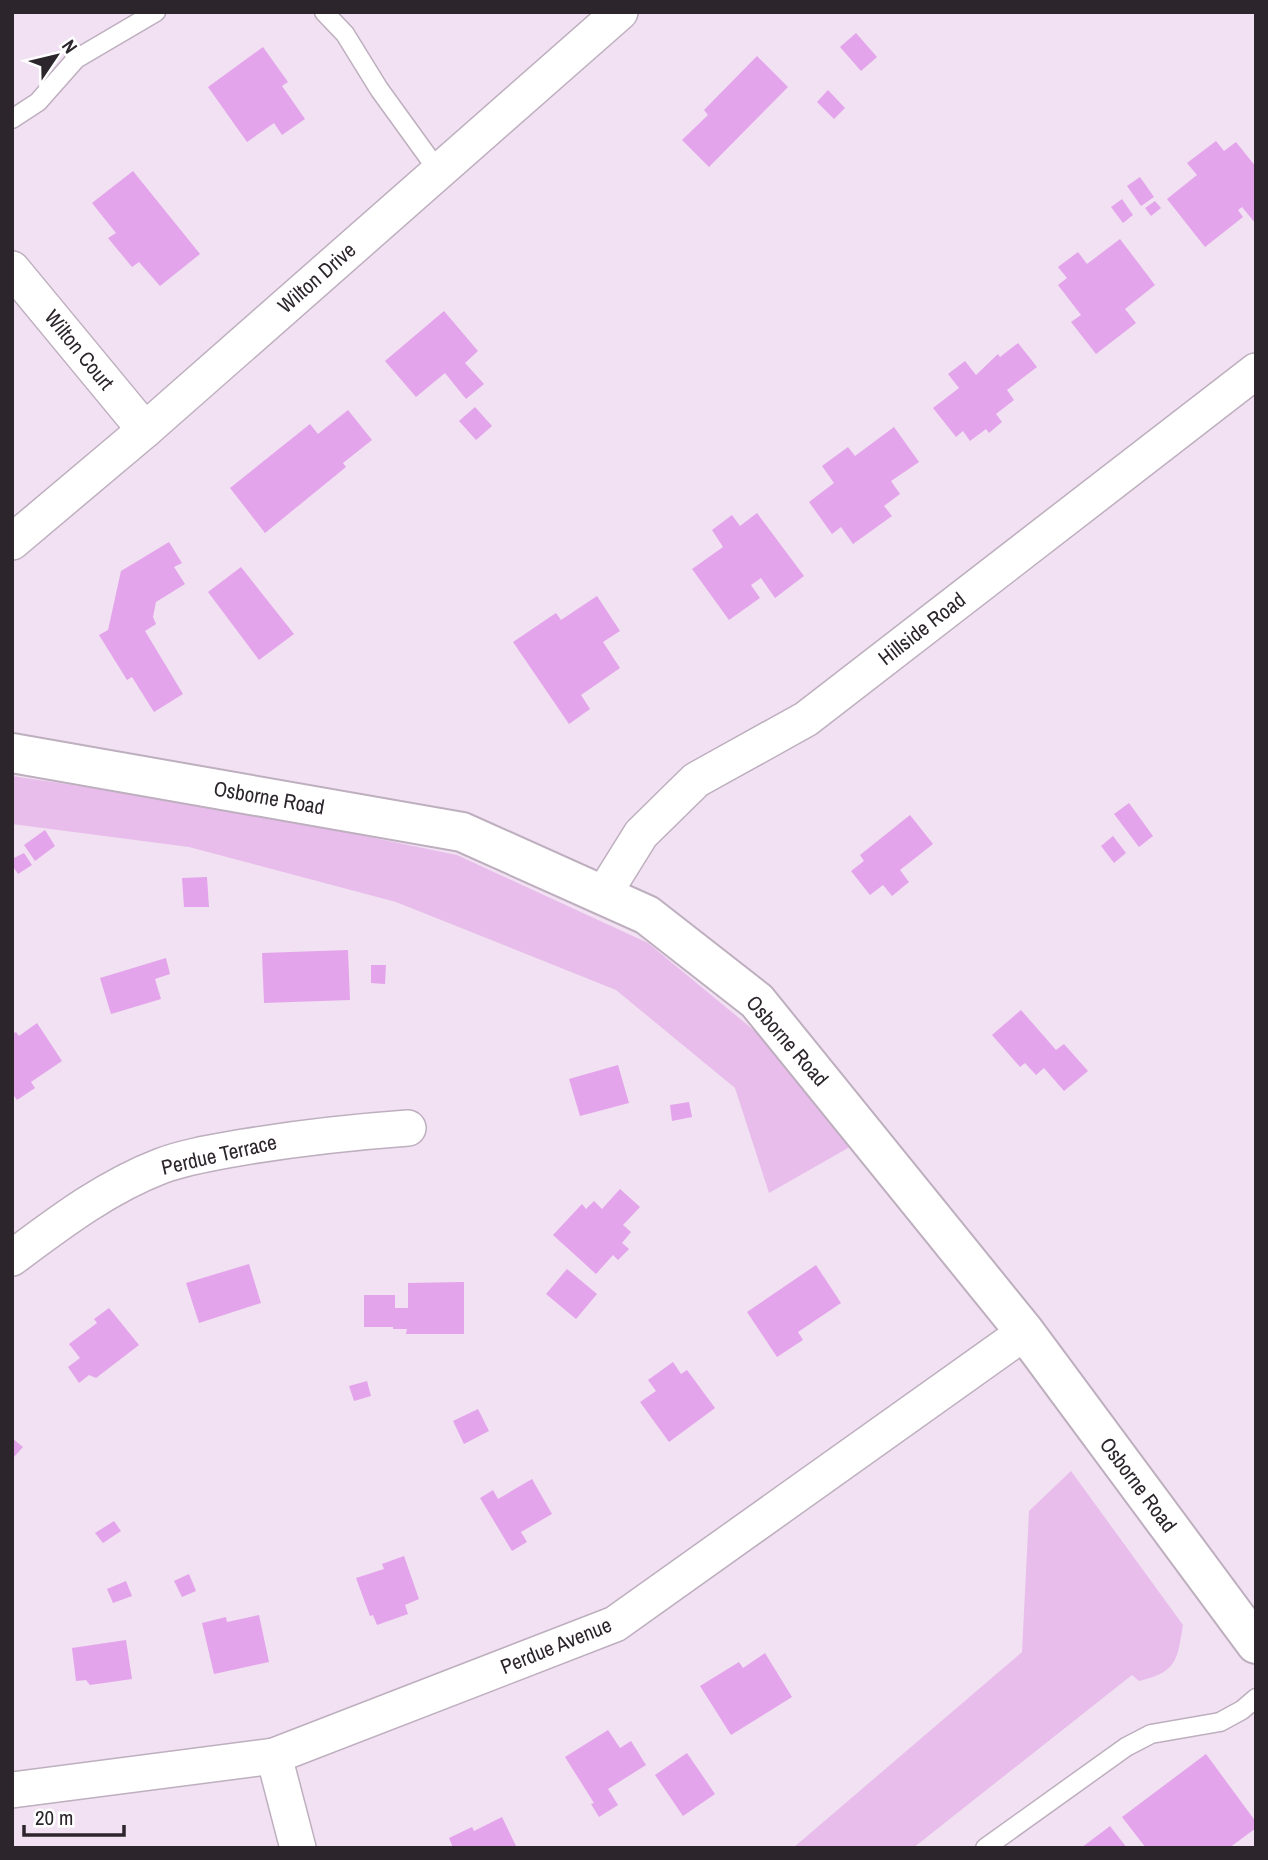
<svg xmlns="http://www.w3.org/2000/svg" width="1268" height="1860" viewBox="0 0 1268 1860" font-family="'Archivo Narrow',sans-serif">
  <rect width="100%" height="100%" fill="#f1e1f2"/>
  <g fill="#e8bdeb">
    <polygon points="12,776 229,808 457,855 648,943 756,1032 855,1144 769,1193 735,1088 616,990 396,902 189,847 12,824"/>
    <path d="M1071,1471l112,154c-6,36 -6,47 -44,56l-7,-6 -219,173h-120l229,-196 7,-141z"/>
  </g>
  <g fill="#e4a4eb">
    <polygon points="856,33 877,57 861,71 840,47"/>
    <polygon points="263,47 288,82 282,86 305,119 282,135 274,123 247,142 208,87"/>
    <polygon points="757,56 788,87 709,167 682,140 708,115 704,110"/>
    <polygon points="828,90 845,108 834,119 817,102"/>
    <polygon points="1216,141 1224,151 1236,142 1256,167 1256,224 1242,207 1238,210 1243,217 1205,247 1167,199 1197,175 1187,163"/>
    <polygon points="133,171 200,254 160,286 139,262 132,267 108,238 116,233 92,203"/>
    <polygon points="1140,177 1154,197 1141,206 1127,186"/>
    <polygon points="1122,199 1133,215 1123,223 1111,207"/>
    <polygon points="1155,201 1161,208 1151,216 1145,208"/>
    <polygon points="1120,239 1155,285 1125,309 1136,323 1096,354 1071,322 1081,315 1058,285 1067,278 1058,267 1078,252 1087,264"/>
    <polygon points="444,311 478,351 465,363 484,384 466,399 445,373 416,397 385,361"/>
    <polygon points="1018,343 1037,367 1007,390 1014,400 996,414 1002,422 989,433 986,429 970,441 963,431 956,437 933,408 959,388 948,374 965,361 976,375 998,354 1000,357"/>
    <polygon points="475,407 492,426 476,440 459,421"/>
    <polygon points="348,410 372,440 343,463 346,467 265,533 230,488 310,424 318,434"/>
    <polygon points="894,427 919,462 891,481 900,494 884,506 892,516 853,544 841,527 832,534 809,502 834,483 822,466 848,447 855,456"/>
    <polygon points="757,513 804,576 775,598 761,578 751,585 760,598 729,620 692,569 723,547 712,530 732,515 740,526"/>
    <polygon points="169,542 182,563 174,567 185,584 156,602 153,617 156,624 145,631 183,694 154,712 132,677 127,680 99,635 108,630 121,571"/>
    <polygon points="241,567 294,634 259,660 208,592"/>
    <polygon points="597,596 620,631 603,642 620,668 581,695 590,709 569,724 513,642 556,613 561,620"/>
    <polygon points="1129,803 1153,836 1139,847 1114,814"/>
    <polygon points="910,815 933,844 900,870 909,882 892,896 883,885 870,895 851,871 864,861 860,855"/>
    <polygon points="45,830 55,846 35,861 24,845"/>
    <polygon points="1113,836 1126,853 1114,863 1101,846"/>
    <polygon points="24,853 32,865 18,874 12,865 12,859"/>
    <polygon points="207,877 209,907 184,907 182,878"/>
    <polygon points="348,950 350,1000 264,1003 262,953"/>
    <polygon points="166,958 170,974 155,979 161,999 111,1014 100,978"/>
    <polygon points="371,965 386,965 385,984 371,983"/>
    <polygon points="1021,1010 1056,1050 1064,1044 1088,1071 1064,1091 1044,1068 1036,1075 1025,1063 1020,1067 992,1035"/>
    <polygon points="37,1023 62,1061 31,1082 35,1088 17,1100 12,1093 12,1034 16,1032 19,1036"/>
    <polygon points="618,1065 629,1103 580,1116 569,1079"/>
    <polygon points="689,1102 692,1117 672,1121 670,1105"/>
    <polygon points="620,1189 640,1207 623,1225 631,1232 622,1243 629,1249 618,1260 613,1255 596,1274 553,1235 582,1204 586,1209 594,1201 602,1209"/>
    <polygon points="249,1264 261,1303 199,1323 186,1283"/>
    <polygon points="816,1265 841,1303 798,1332 803,1340 777,1357 747,1312"/>
    <polygon points="567,1269 597,1294 576,1319 546,1294"/>
    <polygon points="464,1282 464,1334 406,1334 407,1329 393,1329 393,1327 364,1327 364,1295 395,1295 395,1308 408,1308 408,1283"/>
    <polygon points="109,1308 139,1345 96,1378 89,1375 79,1383 68,1367 80,1358 69,1344 97,1323 94,1319"/>
    <polygon points="673,1362 681,1374 687,1370 715,1408 669,1442 640,1402 656,1391 648,1380"/>
    <polygon points="367,1381 371,1396 354,1401 349,1386"/>
    <polygon points="478,1409 489,1431 464,1444 453,1421"/>
    <polygon points="12,1438 23,1447 12,1459"/>
    <polygon points="532,1479 552,1514 521,1532 527,1542 512,1551 480,1498 493,1490 498,1499"/>
    <polygon points="114,1521 121,1531 103,1543 95,1533"/>
    <polygon points="404,1556 419,1599 405,1605 408,1614 377,1625 373,1615 370,1616 356,1578 384,1569 382,1564"/>
    <polygon points="189,1574 196,1591 182,1597 174,1581"/>
    <polygon points="126,1581 132,1596 113,1603 107,1589"/>
    <polygon points="259,1615 269,1662 214,1674 202,1623 226,1617 227,1622"/>
    <polygon points="126,1640 132,1679 90,1685 86,1680 76,1681 72,1648"/>
    <polygon points="765,1653 792,1697 731,1735 700,1686 739,1662 743,1668"/>
    <polygon points="608,1730 620,1748 631,1741 646,1765 608,1789 618,1805 599,1817 591,1804 594,1803 565,1757"/>
    <polygon points="687,1753 715,1794 683,1816 655,1775"/>
    <polygon points="1206,1754 1256,1822 1256,1828 1229,1848 1146,1848 1122,1817"/>
    <polygon points="502,1817 517,1848 453,1848 449,1838 472,1827 474,1831"/>
    <polygon points="1110,1826 1127,1848 1081,1848"/>
  </g>
  <g fill="none" stroke-linecap="round" stroke-linejoin="round">
    <g stroke="#beafbf" stroke-width="21">
      <g id="service">
        <polyline points="324,12 345,34 379,89 439,172"/>
        <polyline points="12,119 38,102 76,59 156,12"/>
        <polyline points="985,1848 1126,1747 1151,1734 1220,1722 1242,1710 1256,1698"/>
      </g>
    </g>
    <g stroke="#beafbf" stroke-width="38">
      <g id="minor">
        <polyline points="12,269 145,430"/>
        <polyline points="12,542 145,430 620,12"/>
        <polyline points="603,895 641,834 696,780 806,719 1256,371"/>
        <path d="M12,1258c47,-35 94,-71 149,-92 27,-10 56,-14 83,-19 55,-9 109,-15 164,-19"/>
        <polyline points="274,1756 298,1848"/>
        <polyline points="12,1790 274,1756 615,1624 1025,1332"/>
      </g>
    </g>
    <g stroke="#beafbf" stroke-width="42">
      <polyline id="tertiary" points="12,753 462,832 647,915 757,1001 1025,1332 1256,1644"/>
    </g>
    <use href="#service" stroke="#fff" stroke-width="18"/>
    <use href="#minor" stroke="#fff" stroke-width="35"/>
    <use href="#tertiary" stroke="#fff" stroke-width="38"/>
  </g>
  <g text-anchor="middle" stroke-width="7" stroke-linejoin="round" paint-order="stroke">
    <g font-size="21" fill="#2c262c" stroke="#fff">
      <text transform="translate(317 278) rotate(-41)" y="7">Wilton Drive</text>
      <text transform="translate(79 350) rotate(51)" y="7">Wilton Court</text>
      <text transform="translate(922 629) rotate(-38)" y="7">Hillside Road</text>
      <text transform="translate(269 798) rotate(10)" y="7">Osborne Road</text>
      <text transform="translate(787 1041) rotate(49)" y="7">Osborne Road</text>
      <text transform="translate(219 1155) rotate(-13)" y="7">Perdue Terrace</text>
      <text transform="translate(1138 1485) rotate(53)" y="7">Osborne Road</text>
      <text transform="translate(556 1646) rotate(-22)" y="7">Perdue Avenue</text>
    </g>
  </g>
  <rect width="1268" height="1860" fill="none" stroke="#2c262c" stroke-width="28"/>
  <g transform="translate(56 56) rotate(55)" stroke="#ffffff" stroke-width="5" paint-order="stroke">
  <path d="M0-5L12 26L0 18L-12 26Z" fill="#2c262c"/>
  <text y="-10" font-size="19" font-weight="bold" text-anchor="middle" fill="#2c262c">N</text>
  </g>
  <path d="M24 1825v10h100v-10" fill="none" stroke="#2c262c" stroke-width="3.5"/>
  <text x="35" y="1825" font-size="21" fill="#2c262c" stroke="#ffffff" stroke-width="5" paint-order="stroke">20 m</text>
</svg>
